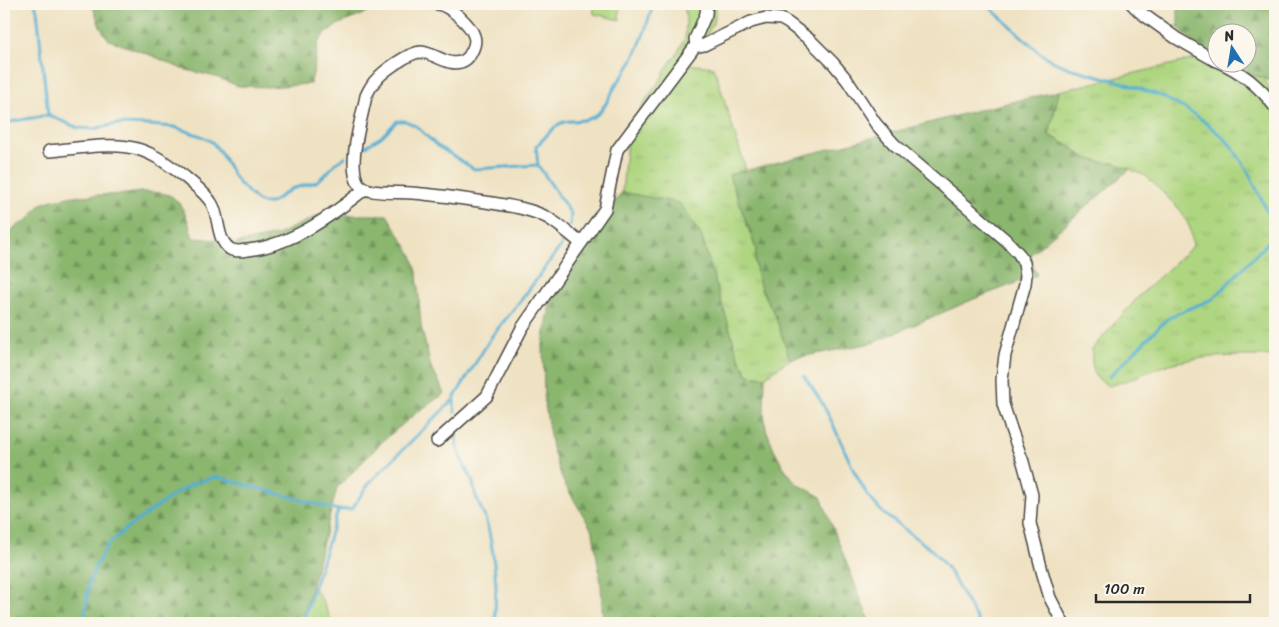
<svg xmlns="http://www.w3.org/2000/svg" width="1279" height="627" viewBox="0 0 1279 627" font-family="Sriracha,sans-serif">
  <defs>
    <pattern id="grass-tufts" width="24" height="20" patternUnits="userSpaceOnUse" patternTransform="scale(1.25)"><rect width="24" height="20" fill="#aed580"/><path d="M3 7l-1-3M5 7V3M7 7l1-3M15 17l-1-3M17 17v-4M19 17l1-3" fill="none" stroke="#96b76f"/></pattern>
    <pattern id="forest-firs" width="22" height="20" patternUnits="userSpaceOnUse" patternTransform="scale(1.25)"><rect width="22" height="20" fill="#8ab66e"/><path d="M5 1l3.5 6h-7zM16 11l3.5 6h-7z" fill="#71945b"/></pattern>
  </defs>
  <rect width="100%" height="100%" fill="#fbf7ec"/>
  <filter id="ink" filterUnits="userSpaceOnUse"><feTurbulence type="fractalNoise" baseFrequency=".02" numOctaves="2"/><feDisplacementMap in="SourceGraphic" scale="10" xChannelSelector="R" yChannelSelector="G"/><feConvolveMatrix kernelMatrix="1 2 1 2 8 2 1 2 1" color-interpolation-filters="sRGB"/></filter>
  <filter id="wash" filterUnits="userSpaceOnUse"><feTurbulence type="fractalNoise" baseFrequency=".0096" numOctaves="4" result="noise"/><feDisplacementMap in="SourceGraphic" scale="20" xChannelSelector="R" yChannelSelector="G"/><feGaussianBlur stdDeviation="1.12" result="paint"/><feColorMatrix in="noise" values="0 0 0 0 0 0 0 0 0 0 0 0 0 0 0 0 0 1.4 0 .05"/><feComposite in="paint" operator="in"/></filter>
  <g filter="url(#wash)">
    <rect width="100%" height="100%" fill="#efe2c3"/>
    <g fill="url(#grass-tufts)" stroke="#6c8056">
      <polygon points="593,4 620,4 619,14 620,20 594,14"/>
      <polygon points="684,4 717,4 714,21 707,35 687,64 714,67 746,170 729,175 756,249 755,260 761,289 775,315 790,359 765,377 748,375 738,356 701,235 622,192 627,138 643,104 662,77 669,64 677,54 685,38 686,21"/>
      <path d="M1195,59l69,19 11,22v258l-3,-2c-35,0 -75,-1 -109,10 -19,6 -34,16 -55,20l-13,-10 -3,-13v-14l48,-54 53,-49 -3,-18 -9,-17 -35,-35 -31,-13 -15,-1 -15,-4 -14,-11 -22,-12 10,-44z"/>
      <polygon points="312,586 320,596 330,618 335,623 302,623"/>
    </g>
    <g fill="url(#forest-firs)" stroke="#5a704c" fill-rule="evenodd">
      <polygon points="92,4 380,4 362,15 339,24 325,33 318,43 313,74 310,84 267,87 238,86 216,77 182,69 153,56 109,40 100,27"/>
      <path d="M1178,4h97v80l-11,-6 -52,-14 -17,-20 -17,-17zM1216,32h30v30h-30z"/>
      <polygon points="1059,91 1049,135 1071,147 1085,158 1100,162 1115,163 1130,169 1031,254 1033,267 1037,275 974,299 872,343 790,359 775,315 761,289 757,275 755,260 756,249 729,175 990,107"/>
      <path d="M140,192c9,0 23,0 31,4 13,8 18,28 22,42l37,3 4,4 3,-2 40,-8 42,-20h68l25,40 5,17 4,54 11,45 6,8 6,15 -28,19 -32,27 -47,48 -35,135h-298v-399l4,9 11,-8 9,-5 13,-16 11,-4 22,-4 52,-2z"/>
      <polygon points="622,192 680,203 701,235 738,356 748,375 765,377 764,412 766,429 774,449 783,466 796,483 821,497 870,623 603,623 601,584 593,532 563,481 552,448 544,398 543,344 552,292"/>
    </g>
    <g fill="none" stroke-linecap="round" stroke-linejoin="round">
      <g stroke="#54afd2" stroke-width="3">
        <polyline points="35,4 37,10 48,115"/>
        <polyline points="986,4 1040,53 1054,62 1069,68 1121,82 1161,96 1186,109 1201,119 1224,138 1232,147 1248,171 1275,228"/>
        <polyline points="4,123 48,115 78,128 93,129 117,124 150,125 174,127 201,136 212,142 220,152 237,181 256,200 262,203 271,203 291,189 316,182 326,174 335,164 345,157"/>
        <polyline points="358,151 381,137 397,121 405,121 416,126 436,145 474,169 538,165"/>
        <path d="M570,225l1,-11 -33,-49 -2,-19c8,-6 17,-20 25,-23 10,-4 23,0 34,-7 10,-7 14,-19 20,-29 3,-6 9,-12 13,-19 12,-20 19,-42 25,-64"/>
        <polyline points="804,376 821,401 831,420 854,471 868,496 883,513 932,550 948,569 979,623"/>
        <polyline points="1109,377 1167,319 1183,311 1213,299 1275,235"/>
        <polyline points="454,401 455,413"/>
        <polyline points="456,435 457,447 463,463 472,479 476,497 484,515 489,532 493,554 496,585 495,612 496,623"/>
        <polyline points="84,623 89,583 96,565 108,545 123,531 175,494 194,483 217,477 338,510 352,509 369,483 453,400 492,336 525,295 561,246 563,241"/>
        <polyline points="303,623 338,510"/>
      </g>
    </g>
  </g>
  <g filter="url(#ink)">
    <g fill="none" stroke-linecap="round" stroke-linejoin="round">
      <g stroke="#484642" stroke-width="14">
        <g id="minor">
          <path d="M438,4c12,2 33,21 36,32 2,5 0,11 -2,15 -2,4 -4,7 -7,9 -15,9 -29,-7 -44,-8 -11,0 -38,19 -45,28 -5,5 -7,10 -10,16 -4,22 -19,67 -8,87 8,13 40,8 54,10 27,2 54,6 80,10 19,3 39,6 56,15 12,7 22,17 33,25"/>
          <polyline points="707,4 706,14 695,39 696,45 698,46 704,45 751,22 766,18 781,19 788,23 810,40 833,63 847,80 876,124 894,144 1007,241 1019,254 1024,263 1026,275 1025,284 1005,355 1002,380 1003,404 1011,429 1023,462 1032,495 1030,523 1042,571 1050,598 1063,623"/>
          <polyline points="1132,4 1140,12 1176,38 1216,61"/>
          <path d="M1219,62c23,10 42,26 56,45"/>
          <path d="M49,151c25,-2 54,-8 79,-4 22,3 40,17 57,30 9,8 21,16 27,27 8,14 4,35 18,45 5,3 12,2 18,1 44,-5 83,-34 117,-61"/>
          <polyline points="437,441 487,396 522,328 605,209 617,150 696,45"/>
        </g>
      </g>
      <use href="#minor" stroke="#fff" stroke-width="11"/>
    </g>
  </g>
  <rect width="1279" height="627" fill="none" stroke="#fbf7ec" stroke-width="20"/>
  <g transform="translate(1232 48) rotate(348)"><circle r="24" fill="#fbf7ec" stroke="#a8a59f"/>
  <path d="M0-4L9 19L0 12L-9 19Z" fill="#1f6fb2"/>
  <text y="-8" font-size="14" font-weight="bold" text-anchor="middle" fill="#2b2b2b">N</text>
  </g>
  <path d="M1096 594v8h154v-8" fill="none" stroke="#2b2b2b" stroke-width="2.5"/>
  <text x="1104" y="594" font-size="15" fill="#2b2b2b" stroke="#fbf7ec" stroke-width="4" paint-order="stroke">100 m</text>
</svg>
